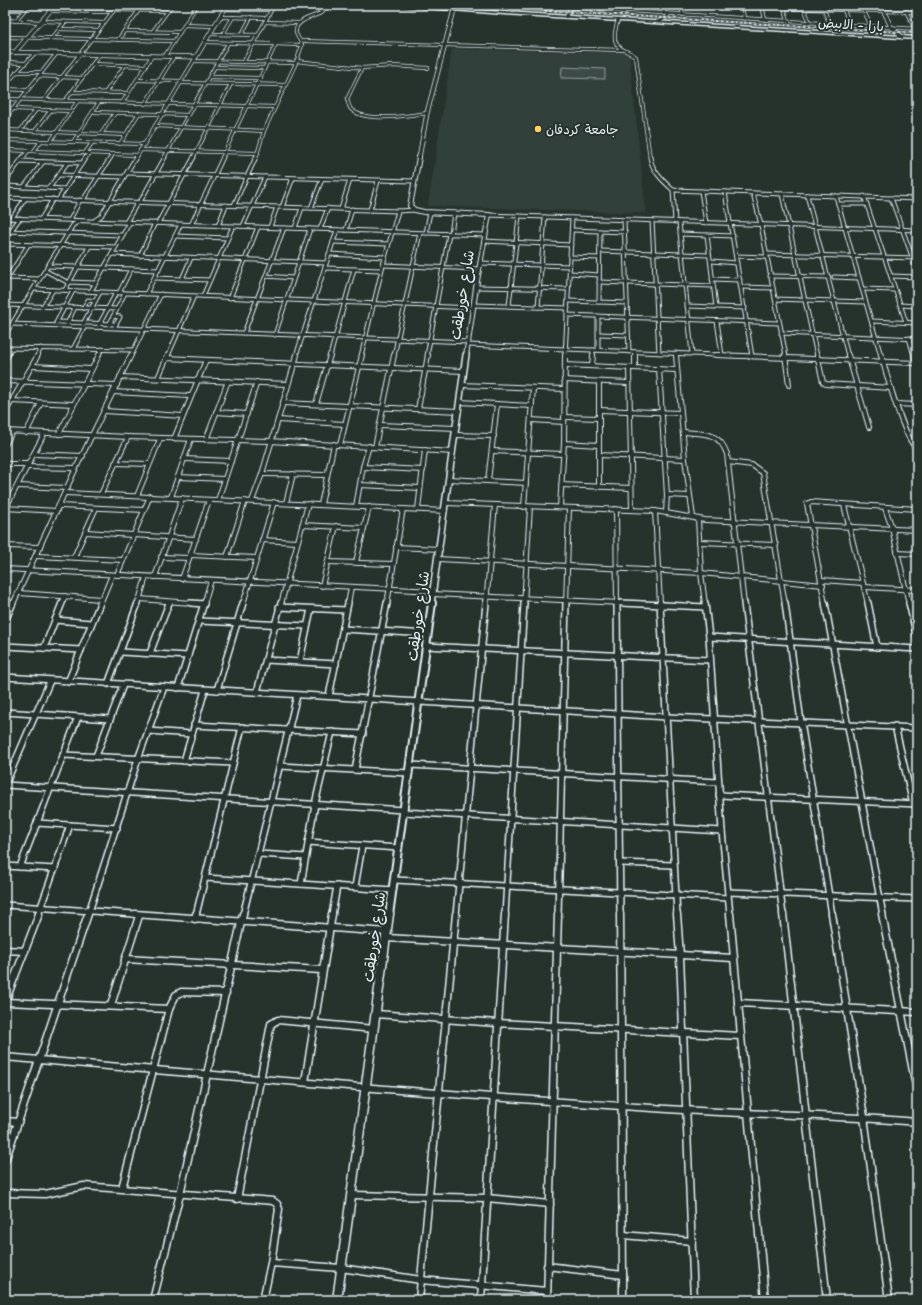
<svg xmlns="http://www.w3.org/2000/svg" width="922" height="1305" viewBox="0 0 922 1305" font-family="'Shantell Sans','Playpen Sans Arabic',sans-serif">
  <rect width="100%" height="100%" fill="#26332d"/>
  <filter id="ink" filterUnits="userSpaceOnUse"><feTurbulence type="fractalNoise" baseFrequency=".025" numOctaves="2"/><feDisplacementMap in="SourceGraphic" scale="8" xChannelSelector="R" yChannelSelector="G"/><feConvolveMatrix kernelMatrix="1 2 1 2 8 2 1 2 1" color-interpolation-filters="sRGB"/></filter>
  <g filter="url(#ink)">
    <polygon fill="#333f3a" points="452,49 629,53 646,213 428,206"/>
    <polygon fill="#3e4b47" stroke="#939ea0" points="562,67 605,69 605,79 561,78"/>
    <g fill="none" stroke-linecap="round" stroke-linejoin="round">
      <g stroke="#e8f1f8" stroke-width="4">
        <g id="street-far4">
          <polyline points="533,5 917,29"/>
          <polyline points="643,5 644,12"/>
          <polyline points="663,5 664,14"/>
          <polyline points="681,5 683,15"/>
          <polyline points="742,5 744,19"/>
          <polyline points="762,5 765,20"/>
          <polyline points="803,5 810,23"/>
          <polyline points="823,5 829,24"/>
          <polyline points="842,5 850,25"/>
          <polyline points="861,5 871,26"/>
          <polyline points="701,6 917,12"/>
          <polyline points="28,7 53,7"/>
          <polyline points="784,7 788,21"/>
          <polyline points="224,9 271,10"/>
          <polyline points="5,10 24,10"/>
          <polyline points="115,10 168,11"/>
          <polyline points="50,11 113,12"/>
          <polyline points="72,11 78,5"/>
          <polyline points="906,11 915,29"/>
          <polyline points="220,17 267,18"/>
          <polyline points="566,17 571,7"/>
          <polyline points="5,20 41,22"/>
          <path d="M618,20c-3,10 -7,23 4,29 5,3 10,4 14,8l14,101"/>
          <polyline points="15,21 29,5"/>
          <polyline points="42,21 104,23"/>
          <polyline points="265,22 300,23"/>
          <polyline points="657,22 666,18 669,14"/>
          <polyline points="185,25 215,26"/>
          <polyline points="59,29 99,30"/>
          <polyline points="124,31 180,32"/>
          <polyline points="153,31 172,5"/>
          <polyline points="210,34 258,35"/>
          <polyline points="223,34 233,17"/>
          <polyline points="242,34 251,17"/>
          <polyline points="5,37 174,41"/>
          <polyline points="52,38 65,22"/>
          <polyline points="118,40 139,10"/>
          <polyline points="302,41 622,50"/>
          <polyline points="205,42 302,45"/>
          <polyline points="82,51 118,5"/>
          <polyline points="166,54 197,5"/>
          <polyline points="194,61 296,63"/>
          <polyline points="244,61 274,5"/>
          <polyline points="296,61 362,68 392,66 428,68"/>
          <polyline points="5,62 25,63"/>
          <polyline points="93,64 146,66"/>
          <polyline points="215,67 265,68"/>
          <path d="M362,68l-15,31c1,3 2,7 3,9 13,16 59,7 77,5"/>
          <polyline points="16,72 41,72"/>
          <polyline points="38,76 82,78"/>
          <polyline points="210,77 261,78"/>
          <polyline points="137,80 182,81"/>
          <polyline points="181,83 285,85"/>
          <polyline points="5,85 35,53"/>
          <polyline points="5,89 27,90"/>
          <polyline points="72,92 128,93"/>
          <polyline points="105,93 125,65"/>
          <polyline points="5,99 275,107"/>
          <polyline points="44,100 80,54"/>
          <polyline points="65,101 100,54"/>
          <polyline points="122,103 152,56"/>
          <polyline points="145,104 174,56"/>
          <polyline points="12,109 72,111"/>
          <polyline points="93,112 188,115"/>
          <polyline points="5,119 57,53"/>
          <polyline points="155,126 264,131"/>
          <polyline points="5,130 126,135"/>
          <polyline points="20,131 36,110"/>
          <polyline points="35,131 51,110"/>
          <polyline points="101,134 115,113"/>
          <polyline points="5,140 144,144"/>
          <polyline points="50,142 77,102"/>
          <polyline points="73,142 99,102"/>
          <polyline points="120,144 139,113"/>
          <polyline points="5,150 138,155"/>
          <polyline points="140,150 258,153"/>
          <polyline points="34,151 41,141"/>
          <polyline points="85,153 92,143"/>
          <polyline points="23,158 28,151"/>
          <polyline points="86,158 89,153"/>
          <polyline points="110,158 113,154"/>
          <polyline points="136,158 196,57"/>
          <polyline points="164,158 228,43"/>
          <polyline points="193,158 231,84"/>
          <polyline points="222,158 276,44"/>
          <path d="M256,158l8,-27 32,-68 6,-18c-1,-4 -5,-8 -6,-12 -2,-14 19,-16 27,-21l-15,-7"/>
        </g>
      </g>
      <g stroke="#e8f1f8" stroke-width="5">
        <g id="street-far3">
          <path d="M650,157c2,14 13,24 23,33l244,9"/>
          <polyline points="21,161 82,163"/>
          <polyline points="5,173 11,173"/>
          <polyline points="127,173 413,181"/>
          <polyline points="59,175 124,177"/>
          <polyline points="5,182 23,157"/>
          <polyline points="5,186 65,189"/>
          <polyline points="24,187 43,162"/>
          <polyline points="49,188 67,163"/>
          <polyline points="673,190 675,222"/>
          <polyline points="701,191 706,223"/>
          <polyline points="725,192 752,356"/>
          <polyline points="753,193 761,225 786,356"/>
          <polyline points="782,194 817,356"/>
          <polyline points="807,195 848,356"/>
          <polyline points="836,196 881,356"/>
          <polyline points="864,196 906,322"/>
          <polyline points="5,198 398,211 415,210"/>
          <polyline points="891,198 917,270"/>
          <polyline points="58,200 86,157"/>
          <polyline points="83,200 111,157"/>
          <polyline points="140,202 165,157"/>
          <polyline points="838,204 867,204"/>
          <polyline points="234,205 256,157"/>
          <polyline points="282,207 293,178"/>
          <polyline points="311,208 322,179"/>
          <polyline points="341,209 350,180"/>
          <polyline points="370,210 378,181"/>
          <polyline points="489,215 917,230"/>
          <polyline points="5,218 485,235"/>
          <polyline points="12,218 25,199"/>
          <polyline points="41,219 53,199"/>
          <polyline points="70,220 80,200"/>
          <polyline points="95,220 101,216 136,157"/>
          <polyline points="624,220 629,352"/>
          <polyline points="652,221 659,353"/>
          <polyline points="126,222 138,202"/>
          <polyline points="679,222 692,354"/>
          <polyline points="158,223 194,157"/>
          <polyline points="191,225 223,157"/>
          <polyline points="218,226 226,205"/>
          <polyline points="243,226 265,177"/>
          <polyline points="270,227 277,207"/>
          <polyline points="295,228 302,208"/>
          <polyline points="320,229 328,208"/>
          <polyline points="346,230 352,209"/>
          <polyline points="572,230 625,232"/>
          <polyline points="5,231 123,235"/>
          <polyline points="426,233 430,212"/>
          <polyline points="451,234 454,213"/>
          <polyline points="681,234 733,236"/>
          <polyline points="707,235 716,307"/>
          <polyline points="175,236 228,238"/>
          <polyline points="5,239 20,218"/>
          <polyline points="484,241 571,245"/>
          <polyline points="333,242 388,244"/>
          <polyline points="5,244 116,247"/>
          <polyline points="600,251 709,255"/>
          <polyline points="112,254 326,263"/>
          <polyline points="329,254 385,257"/>
          <polyline points="766,254 917,258"/>
          <polyline points="140,256 155,223"/>
          <polyline points="736,256 767,257"/>
          <polyline points="570,257 599,258"/>
          <polyline points="711,261 737,263"/>
          <polyline points="480,263 569,266"/>
          <polyline points="383,265 479,269"/>
          <polyline points="49,266 159,270"/>
          <polyline points="325,268 381,270"/>
          <polyline points="46,271 67,282 96,283"/>
          <polyline points="570,273 599,275"/>
          <polyline points="266,276 293,278"/>
          <polyline points="770,276 829,277"/>
          <polyline points="891,276 917,277"/>
          <polyline points="834,277 859,278"/>
          <polyline points="7,278 40,279"/>
          <polyline points="155,278 210,280"/>
          <polyline points="182,279 191,258"/>
          <polyline points="712,279 740,280"/>
          <polyline points="5,282 28,245"/>
          <polyline points="599,282 713,286"/>
          <polyline points="476,287 568,289"/>
          <polyline points="741,287 773,288"/>
          <polyline points="34,289 473,308"/>
          <polyline points="862,289 895,290"/>
          <polyline points="65,290 89,247"/>
          <polyline points="91,291 130,222"/>
          <polyline points="119,293 131,269"/>
          <polyline points="146,294 181,224"/>
          <polyline points="203,296 233,226"/>
          <polyline points="230,298 258,227"/>
          <polyline points="775,299 865,302"/>
          <polyline points="568,301 627,303"/>
          <polyline points="599,302 600,231"/>
          <polyline points="5,305 117,309"/>
          <polyline points="474,305 568,308"/>
          <polyline points="900,305 917,306"/>
          <polyline points="43,306 53,290"/>
          <polyline points="509,306 519,216"/>
          <polyline points="687,306 745,308"/>
          <polyline points="538,307 545,217"/>
          <polyline points="83,308 88,300 95,301"/>
          <polyline points="567,315 779,323"/>
          <polyline points="113,316 120,317 115,326"/>
          <polyline points="598,316 598,350"/>
          <polyline points="717,321 722,355"/>
          <polyline points="872,321 917,323"/>
          <polyline points="57,322 116,324"/>
          <polyline points="56,323 73,291"/>
          <polyline points="12,324 469,342"/>
          <polyline points="67,324 75,307"/>
          <polyline points="83,324 100,292"/>
          <polyline points="99,325 116,293"/>
          <polyline points="109,325 125,293"/>
          <polyline points="244,333 284,228"/>
          <polyline points="781,333 917,339"/>
          <polyline points="599,334 628,335"/>
          <polyline points="5,335 73,225 80,221"/>
          <polyline points="275,335 310,229"/>
          <polyline points="909,338 914,356"/>
          <polyline points="468,345 741,356"/>
          <polyline points="5,348 133,350"/>
          <polyline points="73,349 84,328"/>
          <polyline points="635,352 635,356"/>
          <polyline points="676,353 676,356"/>
          <polyline points="7,356 11,348"/>
          <polyline points="37,356 41,348"/>
          <polyline points="98,356 102,349"/>
          <polyline points="131,356 161,294"/>
          <polyline points="168,356 194,296"/>
          <polyline points="296,356 337,230"/>
          <polyline points="330,356 354,269"/>
          <polyline points="361,356 383,265 398,211"/>
          <polyline points="394,356 420,233"/>
          <polyline points="427,356 449,234"/>
          <polyline points="565,356 572,218"/>
          <polyline points="593,356 593,350"/>
        </g>
      </g>
      <g stroke="#e8f1f8" stroke-width="6">
        <g id="street-far2">
          <polyline points="635,355 635,368"/>
          <polyline points="676,355 685,459 693,517"/>
          <polyline points="716,355 917,363"/>
          <polyline points="785,355 789,385"/>
          <polyline points="817,355 823,382 826,384 891,388"/>
          <polyline points="848,355 869,427"/>
          <path d="M881,355c6,20 22,82 36,94"/>
          <polyline points="914,355 916,364"/>
          <polyline points="166,358 463,371"/>
          <polyline points="5,360 8,355"/>
          <polyline points="565,365 677,370"/>
          <polyline points="33,366 91,369"/>
          <polyline points="592,366 593,355"/>
          <polyline points="629,368 632,510"/>
          <polyline points="659,369 667,495 666,512"/>
          <polyline points="120,377 288,384"/>
          <polyline points="158,378 168,355"/>
          <polyline points="564,380 628,383"/>
          <polyline points="5,381 117,385"/>
          <polyline points="599,382 599,487"/>
          <polyline points="462,385 564,389"/>
          <polyline points="113,392 190,396"/>
          <polyline points="12,401 73,404"/>
          <polyline points="460,402 532,406"/>
          <polyline points="283,403 459,411"/>
          <polyline points="316,404 330,355"/>
          <polyline points="896,404 917,405"/>
          <polyline points="418,409 428,355"/>
          <polyline points="599,410 681,413"/>
          <polyline points="105,411 183,416"/>
          <polyline points="216,412 247,414"/>
          <polyline points="5,413 38,355"/>
          <polyline points="564,417 599,418"/>
          <polyline points="278,420 344,424"/>
          <polyline points="531,420 564,422"/>
          <polyline points="380,425 456,428"/>
          <polyline points="5,431 128,437 270,441 453,452"/>
          <path d="M683,432c21,2 36,-1 44,22l17,150"/>
          <polyline points="26,433 41,403"/>
          <polyline points="59,434 99,355"/>
          <polyline points="455,435 494,436"/>
          <polyline points="174,439 206,360"/>
          <polyline points="206,440 228,381"/>
          <polyline points="564,443 599,445"/>
          <polyline points="5,445 12,432"/>
          <polyline points="340,445 362,355"/>
          <polyline points="375,447 394,355"/>
          <polyline points="493,451 563,454"/>
          <polyline points="34,454 83,456"/>
          <polyline points="599,455 685,459"/>
          <polyline points="185,459 231,461"/>
          <polyline points="728,462 752,465 763,473 785,604"/>
          <polyline points="115,463 149,464"/>
          <polyline points="5,464 28,464"/>
          <polyline points="27,467 76,468"/>
          <polyline points="363,467 423,470"/>
          <polyline points="262,474 327,475"/>
          <polyline points="178,477 225,479"/>
          <polyline points="449,479 526,483"/>
          <polyline points="488,481 497,404"/>
          <polyline points="360,485 420,488"/>
          <polyline points="561,485 631,488"/>
          <polyline points="18,486 68,488"/>
          <polyline points="66,493 445,511"/>
          <polyline points="101,494 128,437"/>
          <polyline points="667,495 689,496"/>
          <polyline points="137,496 160,439"/>
          <polyline points="171,497 191,439"/>
          <polyline points="218,500 257,382"/>
          <polyline points="252,501 262,474 297,355"/>
          <polyline points="286,503 293,474"/>
          <polyline points="446,503 655,511 705,520 917,530"/>
          <polyline points="321,504 334,444"/>
          <polyline points="844,505 868,604"/>
          <polyline points="60,506 144,510"/>
          <polyline points="356,506 363,467 369,446"/>
          <polyline points="524,507 533,388"/>
          <polyline points="560,507 564,443 565,355"/>
          <polyline points="5,508 57,511"/>
          <polyline points="885,508 892,528 909,604"/>
          <polyline points="5,509 44,434"/>
          <polyline points="418,509 425,450"/>
          <polyline points="616,509 617,604"/>
          <polyline points="655,511 660,604"/>
          <polyline points="698,519 701,573 705,604"/>
          <polyline points="302,525 364,528"/>
          <polyline points="86,532 196,539"/>
          <polyline points="262,540 297,542"/>
          <polyline points="699,542 776,545"/>
          <polyline points="5,546 40,547"/>
          <polyline points="396,547 440,549"/>
          <polyline points="897,553 917,554"/>
          <polyline points="190,555 256,558"/>
          <polyline points="36,556 123,560"/>
          <polyline points="74,557 96,508"/>
          <polyline points="161,557 189,558"/>
          <polyline points="227,557 245,501"/>
          <polyline points="438,559 701,573 823,585"/>
          <polyline points="328,562 393,564"/>
          <polyline points="356,562 369,507"/>
          <polyline points="5,569 434,591"/>
          <polyline points="117,575 150,496"/>
          <polyline points="155,577 182,498"/>
          <polyline points="182,579 209,500"/>
          <polyline points="822,580 863,583"/>
          <polyline points="322,586 336,526"/>
          <polyline points="865,587 917,590"/>
          <polyline points="19,593 101,599"/>
          <polyline points="433,594 642,604"/>
          <polyline points="140,599 204,604"/>
          <polyline points="13,604 76,468 131,355"/>
          <polyline points="62,604 65,596"/>
          <polyline points="100,604 112,575"/>
          <polyline points="138,604 146,577"/>
          <polyline points="168,604 169,602"/>
          <polyline points="204,604 211,580"/>
          <polyline points="243,604 274,502"/>
          <polyline points="281,604 308,504"/>
          <polyline points="348,604 351,587"/>
          <polyline points="387,604 403,509"/>
          <polyline points="486,604 495,505"/>
          <polyline points="524,604 530,507"/>
          <polyline points="566,604 569,508"/>
          <polyline points="825,604 807,504 811,502 917,509"/>
        </g>
      </g>
      <g stroke="#e8f1f8" stroke-width="8">
        <g id="street-far1">
          <polyline points="191,603 204,604"/>
          <polyline points="617,603 620,915"/>
          <polyline points="622,603 705,607"/>
          <polyline points="660,603 677,915"/>
          <polyline points="705,603 709,637 722,831 730,915"/>
          <polyline points="744,603 783,915"/>
          <polyline points="785,603 801,722 832,915"/>
          <polyline points="825,603 883,915"/>
          <polyline points="868,603 877,647"/>
          <polyline points="909,603 917,637"/>
          <polyline points="279,607 346,610"/>
          <polyline points="55,620 91,623"/>
          <polyline points="5,621 13,603"/>
          <polyline points="199,621 307,626"/>
          <polyline points="343,629 428,634"/>
          <polyline points="709,637 917,649"/>
          <polyline points="5,646 81,650"/>
          <polyline points="426,646 710,660"/>
          <polyline points="44,648 62,603"/>
          <polyline points="121,652 188,656"/>
          <polyline points="150,653 169,603"/>
          <polyline points="266,660 336,664"/>
          <polyline points="300,661 311,609"/>
          <polyline points="5,677 667,717 917,728"/>
          <polyline points="50,681 5,785 404,810"/>
          <polyline points="68,682 100,603"/>
          <polyline points="108,684 138,603"/>
          <polyline points="178,688 204,603"/>
          <polyline points="217,690 243,603"/>
          <polyline points="257,692 281,603"/>
          <polyline points="329,696 348,603"/>
          <polyline points="5,712 110,719"/>
          <polyline points="194,725 363,734"/>
          <polyline points="895,726 913,804"/>
          <polyline points="148,731 192,734"/>
          <polyline points="63,755 233,763"/>
          <polyline points="96,756 123,685"/>
          <polyline points="184,761 205,690"/>
          <polyline points="410,765 718,782"/>
          <polyline points="280,766 409,773"/>
          <polyline points="355,770 387,603"/>
          <polyline points="719,795 917,804"/>
          <polyline points="403,812 722,831"/>
          <polyline points="37,823 117,828"/>
          <polyline points="308,842 399,848"/>
          <polyline points="259,854 305,857"/>
          <polyline points="620,863 673,865"/>
          <polyline points="5,866 55,869"/>
          <polyline points="20,867 78,717"/>
          <polyline points="205,878 393,890"/>
          <polyline points="395,880 728,898"/>
          <polyline points="301,884 315,804 332,732"/>
          <polyline points="355,887 362,846"/>
          <polyline points="728,892 917,899"/>
          <polyline points="5,905 149,915"/>
          <polyline points="38,915 70,825"/>
          <polyline points="88,915 138,759 164,687"/>
          <polyline points="196,915 242,727"/>
          <polyline points="243,915 297,695"/>
          <polyline points="332,915 337,886"/>
          <polyline points="456,915 486,603"/>
          <polyline points="505,915 524,603"/>
          <polyline points="558,915 566,603"/>
        </g>
      </g>
      <g stroke="#e8f1f8" stroke-width="9">
        <g id="street">
          <polyline points="135,914 388,932"/>
          <polyline points="677,914 680,956 694,1300"/>
          <polyline points="730,914 765,1300"/>
          <polyline points="783,914 827,1300"/>
          <polyline points="832,914 864,1117 889,1300"/>
          <polyline points="882,914 917,1091"/>
          <polyline points="195,919 196,914"/>
          <polyline points="387,938 733,958"/>
          <polyline points="5,950 25,951"/>
          <polyline points="125,959 322,970"/>
          <polyline points="5,1002 39,914"/>
          <polyline points="5,1002 169,1009"/>
          <polyline points="738,1003 917,1012"/>
          <polyline points="111,1005 139,916"/>
          <polyline points="376,1014 497,1023 740,1036"/>
          <path d="M5,1057c226,20 452,39 678,53 78,5 156,5 234,12"/>
          <polyline points="305,1082 332,914"/>
          <polyline points="5,1121 18,1122"/>
          <polyline points="5,1161 88,914"/>
          <polyline points="122,1188 169,1009 176,995 181,992 226,993"/>
          <polyline points="5,1193 45,1194 84,1186 273,1201 277,1204 279,1209 271,1263 263,1300"/>
          <polyline points="352,1195 487,1198 550,1204"/>
          <polyline points="237,1199 271,1024 278,1020 374,1029"/>
          <polyline points="623,1235 692,1241"/>
          <polyline points="271,1263 341,1268 421,1280 547,1291"/>
          <polyline points="547,1266 623,1275 620,914"/>
          <polyline points="623,1275 623,1300"/>
          <polyline points="153,1300 180,1194 243,914"/>
          <polyline points="419,1300 456,914"/>
          <polyline points="481,1300 505,914"/>
          <polyline points="547,1300 558,914"/>
        </g>
      </g>
      <g stroke="#e8f1f8" stroke-width="5">
        <g id="secondary-far4">
          <polyline points="881,5 891,27 902,37"/>
          <polyline points="5,52 196,57 227,5"/>
          <polyline points="15,52 55,5"/>
          <polyline points="419,158 427,113 454,10"/>
        </g>
      </g>
      <g stroke="#e8f1f8" stroke-width="6">
        <polyline id="secondary-far3" points="419,157 410,206 415,210 424,212 489,215 477,281 466,356"/>
      </g>
      <g stroke="#e8f1f8" stroke-width="8">
        <polyline id="secondary-far2" points="431,604 466,355"/>
      </g>
      <g stroke="#e8f1f8" stroke-width="10">
        <polyline id="secondary-far1" points="389,915 432,603"/>
      </g>
      <g stroke="#e8f1f8" stroke-width="11">
        <polyline id="secondary" points="337,1300 389,914"/>
      </g>
      <g stroke="#e8f1f8" stroke-width="3">
        <polygon id="primary" points="399,5 414,5 504,12 917,37 917,39 504,14 401,6"/>
      </g>
      <use href="#street-far4" stroke="#26332d" stroke-width="2.5"/>
      <use href="#street-far3" stroke="#26332d" stroke-width="3"/>
      <use href="#street-far2" stroke="#26332d" stroke-width="4"/>
      <use href="#street-far1" stroke="#26332d" stroke-width="5"/>
      <use href="#street" stroke="#26332d" stroke-width="6"/>
      <use href="#secondary-far4" stroke="#26332d" stroke-width="3.5"/>
      <use href="#secondary-far3" stroke="#26332d" stroke-width="4"/>
      <use href="#secondary-far2" stroke="#26332d" stroke-width="5"/>
      <use href="#secondary-far1" stroke="#26332d" stroke-width="6"/>
      <use href="#secondary" stroke="#26332d" stroke-width="8"/>
      <use href="#primary" fill="#26332d" fill-rule="evenodd"/>
      <g stroke="#e8f1f8" stroke-width="2">
        <polyline id="rail" points="447,5 917,33"/>
      </g>
      <use href="#rail" stroke="#26332d" stroke-width="1" stroke-dasharray="2.5" stroke-linecap="butt"/>
    </g>
  </g>
  <circle fill="#ffd166" stroke="#26332d" stroke-width="1.5" cx="538" cy="129" r="4"/>
  <g text-anchor="middle" stroke-width="4" stroke-linejoin="round" paint-order="stroke">
    <g font-size="13" fill="#e8f1f8" stroke="#26332d">
      <text transform="translate(851 24) rotate(4)" y="5">بارا - الابيض</text>
    </g>
    <g font-size="13" fill="#e8f1f8" stroke="#26332d" text-anchor="start">
      <text x="546" y="134">جامعة كردفان</text>
    </g>
    <g font-size="15" fill="#e8f1f8" stroke="#26332d">
      <text transform="translate(462 295) rotate(-81)" y="5">شارع خورطقت</text>
      <text transform="translate(418 616) rotate(-82)" y="5">شارع خورطقت</text>
      <text transform="translate(374 937) rotate(-82)" y="5">شارع خورطقت</text>
    </g>
  </g>
  <rect width="922" height="1305" fill="none" stroke="#26332d" stroke-width="20"/>
  <rect x="10" y="10" width="902" height="1285" fill="none" stroke="#e8f1f8" stroke-width="1.5" filter="url(#ink)"/>
</svg>
